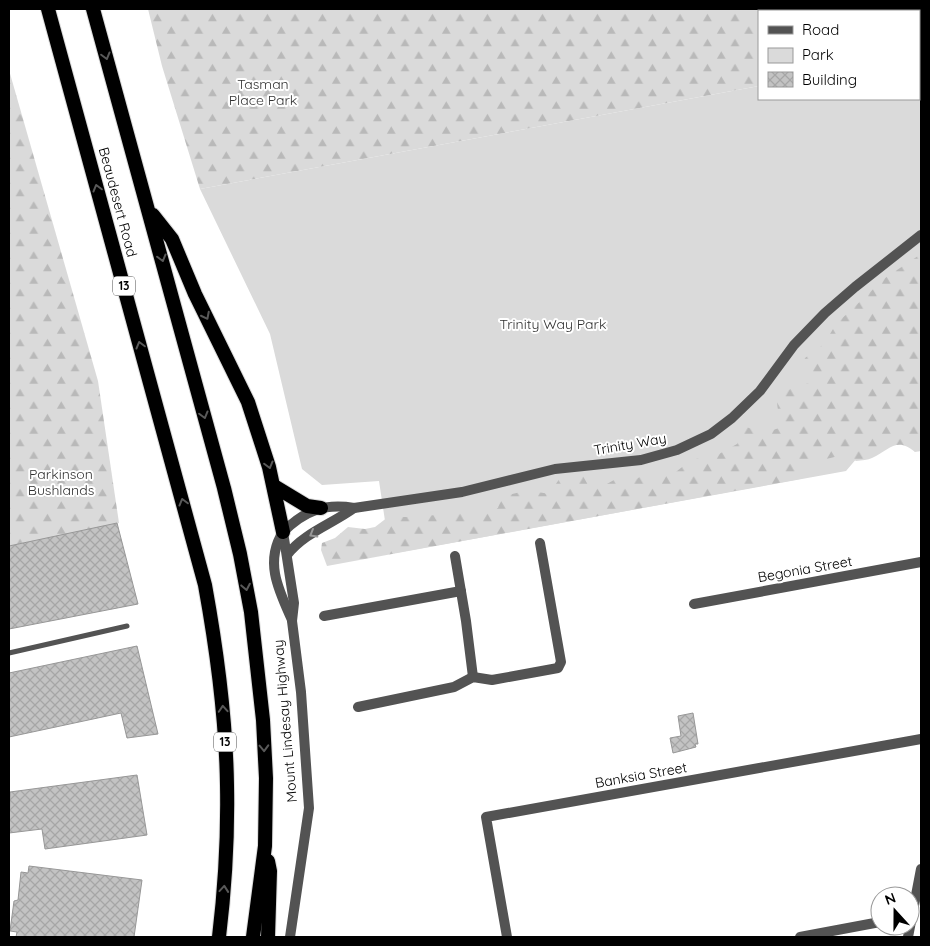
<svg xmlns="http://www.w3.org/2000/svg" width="930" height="946" viewBox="0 0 930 946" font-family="Quicksand,sans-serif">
  <defs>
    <pattern id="forest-firs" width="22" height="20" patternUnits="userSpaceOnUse" patternTransform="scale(1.25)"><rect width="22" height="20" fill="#dadada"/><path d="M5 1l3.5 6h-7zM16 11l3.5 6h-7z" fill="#b9b9b9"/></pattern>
    <pattern id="building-cross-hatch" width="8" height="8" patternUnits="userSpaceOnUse" patternTransform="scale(1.25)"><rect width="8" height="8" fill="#c3c3c3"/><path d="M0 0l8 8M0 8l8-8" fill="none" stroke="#a6a6a6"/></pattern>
  </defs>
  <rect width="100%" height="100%" fill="#fff"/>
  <polygon fill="#dadada" points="921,56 921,383 846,471 390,554 379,481 322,485 302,469 270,334 200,189 759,86 759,99 919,99 919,57"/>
  <g fill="url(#forest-firs)">
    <polygon points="148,9 916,9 916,11 759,11 759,86 200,189 162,66"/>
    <polygon points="9,70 98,381 119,523 9,546"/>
    <path d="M921,254v197l-6,1c-18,-16 -26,-2 -43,6 -4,2 -10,2 -16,3l-10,-7 -31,8 -15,17 -473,87 -6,-16 1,-7 13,-5 13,-11 17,2 10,-2 13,-10h29l81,-9 2,-9c17,-9 31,-9 49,-5l11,-16 23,-2 5,9h17l18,-10 11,6c15,-12 21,-10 38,-6l19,-15 28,-6 18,-10 9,-17c12,4 21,6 33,1 2,-11 -2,-17 -2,-28 12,-13 18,-14 34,-17l2,-6 -9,-4 -2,-6 3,-9 19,-14 12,-20 49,-46z"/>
  </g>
  <g fill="url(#building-cross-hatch)" stroke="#979797">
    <polygon points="117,523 138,604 9,629 9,546"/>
    <polygon points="137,646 158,734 127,738 121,713 9,737 9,673"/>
    <polygon points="693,713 698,744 695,744 696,747 673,753 670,738 681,736 678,716"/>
    <polygon points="137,775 147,835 45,849 42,829 9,833 10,792"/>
    <polygon points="29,866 142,880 134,937 16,937 17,932 10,931 14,901 18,900 21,872 28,873"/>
  </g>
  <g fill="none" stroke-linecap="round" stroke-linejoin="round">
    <g stroke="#dbdbdb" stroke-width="16">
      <g id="trunk">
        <path d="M48,9l157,576c12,66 21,133 22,200 1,51 -2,102 -8,152"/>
        <polyline points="93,9 224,488 240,554 251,612 263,720 266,778 265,846 253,937"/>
        <polyline points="153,215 172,239 195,294 248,402 269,467 283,532"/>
        <polyline points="274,486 307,506 321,508"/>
        <polyline points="268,861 270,871 268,937"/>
      </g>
    </g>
    <polyline stroke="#535353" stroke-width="5" points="9,653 127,626"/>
    <g stroke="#535353" stroke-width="10">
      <path d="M283,532c21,-21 41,-29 71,-24l108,-16 93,-23 86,-9 36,-10 34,-16 21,-16 28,-27 34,-46 31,-32 30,-26 66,-52"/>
      <path d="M287,555c17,-22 45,-31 67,-47"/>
      <polyline points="455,556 466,621 473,677"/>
      <polyline points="694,604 921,562"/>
      <polyline points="324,616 461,591"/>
      <polyline points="358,707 454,687 473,677 492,680 558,668 561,662 540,543"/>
      <polyline points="507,937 486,817 921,739"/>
      <polyline points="800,937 880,922"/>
      <polyline points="908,937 921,869"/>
    </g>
    <g stroke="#535353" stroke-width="10">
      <polyline points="283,532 294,603 292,621 301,692 309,808 290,937"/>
      <path d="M283,532c-19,30 -4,59 9,88"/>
    </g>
    <use href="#trunk" stroke="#000" stroke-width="14"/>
  </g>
  <defs><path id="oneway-chevron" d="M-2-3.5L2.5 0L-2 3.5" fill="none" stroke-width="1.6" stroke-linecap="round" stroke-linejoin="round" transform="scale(1.25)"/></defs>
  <g stroke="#595959">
    <use href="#oneway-chevron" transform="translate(106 56) rotate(75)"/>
    <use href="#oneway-chevron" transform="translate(97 188) rotate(-105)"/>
    <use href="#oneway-chevron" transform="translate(162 258) rotate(75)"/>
    <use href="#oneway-chevron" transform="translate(206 316) rotate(63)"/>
    <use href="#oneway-chevron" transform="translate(140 345) rotate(-105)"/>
    <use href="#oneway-chevron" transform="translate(204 415) rotate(75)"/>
    <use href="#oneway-chevron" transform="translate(269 465) rotate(75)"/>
    <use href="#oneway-chevron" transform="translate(183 502) rotate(-105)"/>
    <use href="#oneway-chevron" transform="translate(246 587) rotate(79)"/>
    <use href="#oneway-chevron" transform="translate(223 709) rotate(-94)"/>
    <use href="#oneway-chevron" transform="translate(264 748) rotate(88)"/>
    <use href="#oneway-chevron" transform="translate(224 889) rotate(-85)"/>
  </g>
  <use stroke="#989898" href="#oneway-chevron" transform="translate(313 534) rotate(150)"/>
  <g text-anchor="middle" stroke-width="4" stroke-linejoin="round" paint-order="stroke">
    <g fill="#fff" stroke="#4c4c4c" stroke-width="1">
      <rect x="113" y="276.5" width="22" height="19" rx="4"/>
      <rect x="214" y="732.5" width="22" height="19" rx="4"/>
    </g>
    <g font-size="12" font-weight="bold" fill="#000">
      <text x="124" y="290">13</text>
      <text x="225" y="746">13</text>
    </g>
    <g font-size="14" fill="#313131" stroke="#fff">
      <text x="263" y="89">Tasman<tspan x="263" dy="16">Place Park</tspan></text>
      <text x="553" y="329">Trinity Way Park</text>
      <text x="61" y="479">Parkinson<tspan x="61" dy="16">Bushlands</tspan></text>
    </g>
    <g font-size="14" fill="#000" stroke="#fff">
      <text transform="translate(118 202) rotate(75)" y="5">Beaudesert Road</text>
      <text transform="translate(630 444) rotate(-10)" y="5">Trinity Way</text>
      <text transform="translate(805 569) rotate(-10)" y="5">Begonia Street</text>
      <text transform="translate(285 721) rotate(-95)" y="5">Mount Lindesay Highway</text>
      <text transform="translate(641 775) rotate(-10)" y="5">Banksia Street</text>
    </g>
  </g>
  <rect width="930" height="946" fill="none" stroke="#000000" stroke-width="20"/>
  <rect x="758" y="10" width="162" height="90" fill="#ffffff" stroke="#999999"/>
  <rect x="768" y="26" width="25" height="8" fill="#535353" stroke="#999999"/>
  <text x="802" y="35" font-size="15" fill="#000000">Road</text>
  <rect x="768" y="48" width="25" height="15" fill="#dadada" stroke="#999999"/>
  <text x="802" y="60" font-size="15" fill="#000000">Park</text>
  <rect x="768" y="72" width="25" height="15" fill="url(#building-cross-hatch)" stroke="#999999"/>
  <text x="802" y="85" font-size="15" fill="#000000">Building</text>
  <g transform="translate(895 911) rotate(339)"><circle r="24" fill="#ffffff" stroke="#999999"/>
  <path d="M0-4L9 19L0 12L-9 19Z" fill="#000000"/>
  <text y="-8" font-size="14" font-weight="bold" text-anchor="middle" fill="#000000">N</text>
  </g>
</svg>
